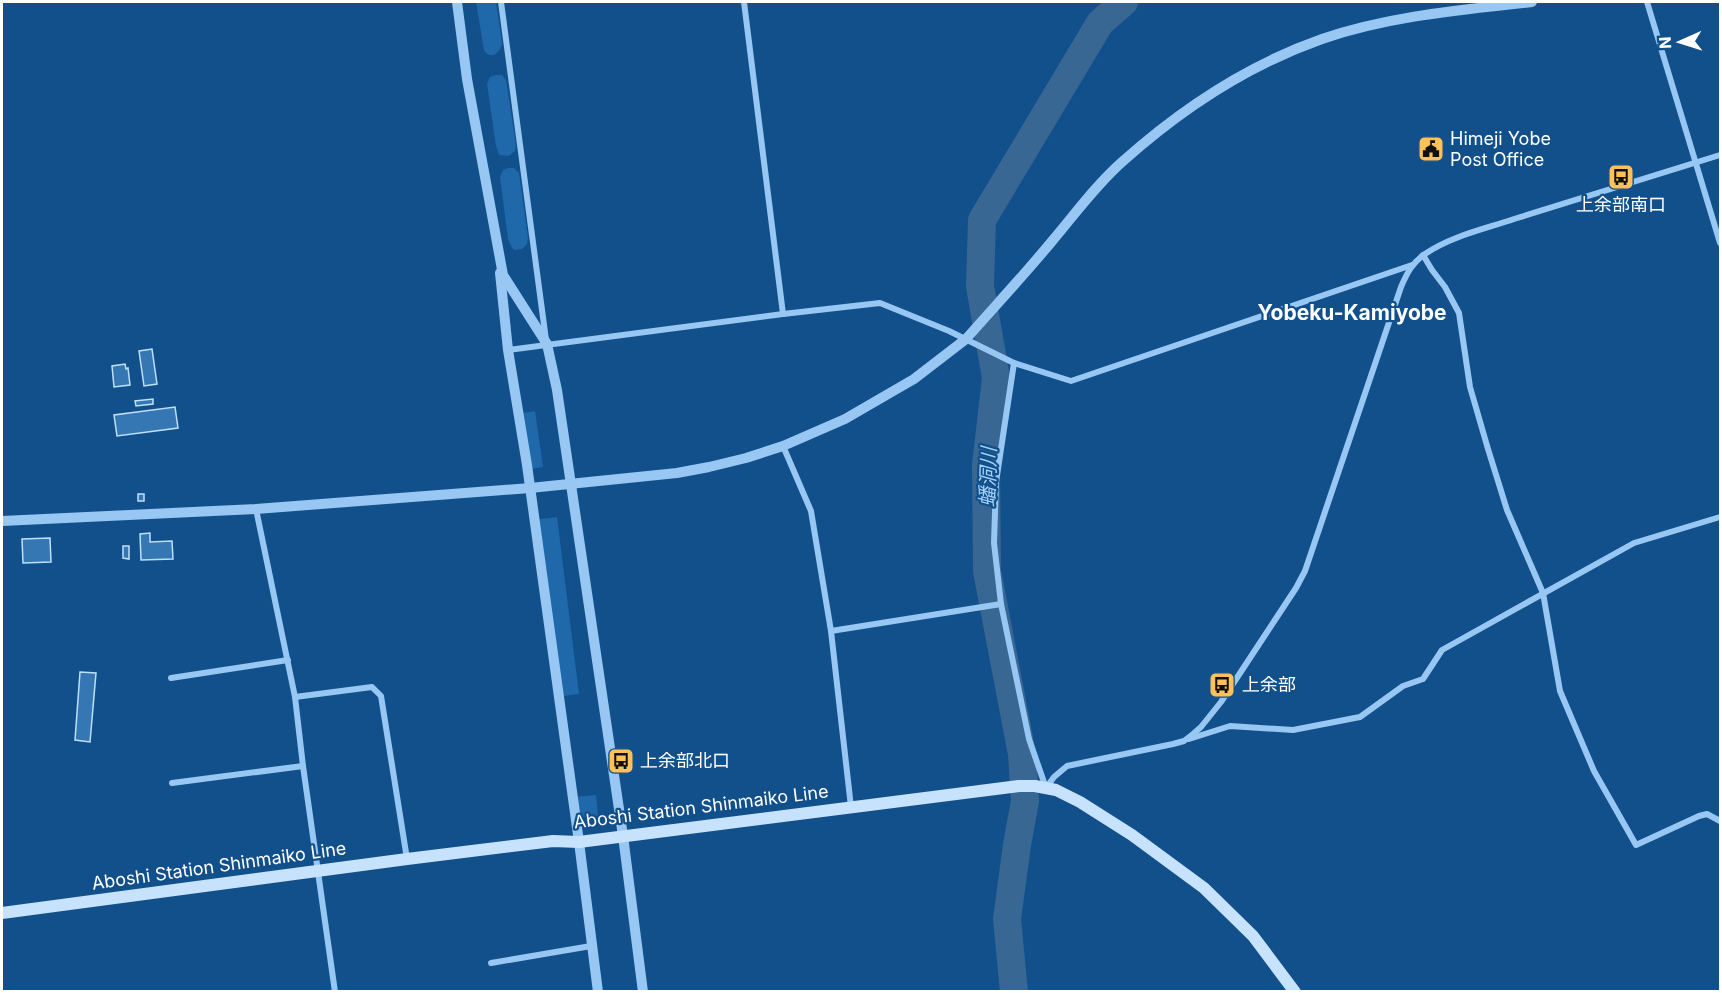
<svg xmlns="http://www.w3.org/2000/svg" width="1722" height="993" viewBox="0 0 1722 993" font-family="Inter,'Noto Sans JP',sans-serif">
  <rect width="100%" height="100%" fill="#11508b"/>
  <g fill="#1f68a9">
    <path d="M476,2h20l6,41c-1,10 -12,18 -18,7z"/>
    <polygon points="496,75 502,75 506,80 516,145 515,151 509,156 499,155 496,146 487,84 490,77"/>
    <polygon points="508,168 514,168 519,173 528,238 527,244 522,249 515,250 512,248 508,239 500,177 503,170"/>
    <polygon points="535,411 543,467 531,469 523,413"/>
    <polygon points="557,517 579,694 556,697 534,520"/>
    <polygon points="596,795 598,816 576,819 574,797"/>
  </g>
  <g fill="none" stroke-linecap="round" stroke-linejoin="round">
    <polyline stroke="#386793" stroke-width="28" points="1014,992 1007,919 1017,845 1025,801 1022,754 987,571 986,465 996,378 980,286 982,220 1100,23 1124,2"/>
  </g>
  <g fill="#3477b3" stroke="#bee0fd" stroke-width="1.5">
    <polygon points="152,349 157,384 144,386 139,351"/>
    <polygon points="125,364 126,369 128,368 130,385 114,387 112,366"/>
    <polygon points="153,399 153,404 136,406 135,401"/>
    <polygon points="175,407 178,428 117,436 114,415"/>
    <rect x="138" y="494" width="6" height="7"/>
    <polygon points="150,533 150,542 172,541 173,559 141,560 140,534"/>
    <polygon points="50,538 51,562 23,563 22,539"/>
    <polygon points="123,546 129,546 129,559 123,558"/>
    <polygon points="80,672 96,673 90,742 75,740"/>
  </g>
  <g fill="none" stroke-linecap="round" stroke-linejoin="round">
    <g stroke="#97c7f2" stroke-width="6">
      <polyline points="501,2 546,340"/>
      <polyline points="744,2 783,314"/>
      <polyline points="1647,2 1720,243"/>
      <polyline points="1423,255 1432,270 1445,287 1459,313 1470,387 1488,449 1507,510 1543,593 1560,691 1594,771 1636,845 1699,816 1707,814 1720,821"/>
      <polyline points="508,350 783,314 880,303 949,331 1014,363 1071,381 1412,265"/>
      <polyline points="1014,363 996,482 994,543 1001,604 1029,739 1046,788"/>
      <polyline points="783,446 811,511 831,631 851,807"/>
      <polyline points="256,509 295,697 303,766 335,992"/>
      <polyline points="831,631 1001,604"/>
      <polyline points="171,678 288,660"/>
      <polyline points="295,697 372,687 381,696 407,859"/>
      <polyline points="1189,739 1230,726 1293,730 1360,717 1403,686 1423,679 1442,650 1634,543 1720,517"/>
      <polyline points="172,783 303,766"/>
      <path d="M1046,788l8,-11 13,-11 106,-22 11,-3 9,-7 8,-7 20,-25 75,-114 9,-17 96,-284c6,-14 11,-24 24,-33 26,-18 60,-25 89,-35 69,-22 138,-43 206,-64"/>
      <polyline points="491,963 591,946"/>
    </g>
    <g stroke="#97c7f2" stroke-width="10">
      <polyline points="457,2 467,79 503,275 547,344 557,390 623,836 643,992"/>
      <polyline points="500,273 508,350 527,465 579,842 598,992"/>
      <path d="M2,521l254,-12 274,-21 147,-15 32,-6 37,-9 37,-12 62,-27 69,-40 52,-40c29,-33 59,-65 87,-99 22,-26 43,-55 69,-78 58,-52 126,-97 200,-123 67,-23 139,-29 210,-37"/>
    </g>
    <polyline stroke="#c6e2fc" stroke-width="12" points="2,913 407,859 553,841 579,842 1019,786 1035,786 1056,790 1080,802 1132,835 1204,888 1253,936 1295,992"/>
  </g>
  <defs>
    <g id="civic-square" transform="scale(1.35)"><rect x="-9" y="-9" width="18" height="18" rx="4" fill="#ffc158" stroke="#11508b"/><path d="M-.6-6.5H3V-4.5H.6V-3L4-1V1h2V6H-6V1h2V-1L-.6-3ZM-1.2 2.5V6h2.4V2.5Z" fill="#111"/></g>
    <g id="bus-square" transform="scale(1.35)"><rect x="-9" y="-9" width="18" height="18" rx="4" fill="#ffc158" stroke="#11508b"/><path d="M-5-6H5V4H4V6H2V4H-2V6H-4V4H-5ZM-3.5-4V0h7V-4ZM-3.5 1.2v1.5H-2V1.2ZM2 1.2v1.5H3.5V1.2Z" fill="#111"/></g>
  </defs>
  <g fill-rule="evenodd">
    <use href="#civic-square" x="1431" y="149"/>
    <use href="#bus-square" x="1621" y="177"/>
    <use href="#bus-square" x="1222" y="685"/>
    <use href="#bus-square" x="621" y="761"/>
  </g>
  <g text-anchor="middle" stroke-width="4.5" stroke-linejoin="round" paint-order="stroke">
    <g font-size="18" fill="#fff" stroke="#11508b" text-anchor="start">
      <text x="1450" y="145">Himeji Yobe<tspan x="1450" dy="21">Post Office</tspan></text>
      <text x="1621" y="211" text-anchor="middle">上余部南口</text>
      <text x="1242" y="691">上余部</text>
      <text x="640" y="767">上余部北口</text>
    </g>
    <g font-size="18" fill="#fff" stroke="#11508b">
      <text transform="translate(701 807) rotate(-7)" y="6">Aboshi Station Shinmaiko Line</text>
      <text transform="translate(219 866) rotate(-8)" y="6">Aboshi Station Shinmaiko Line</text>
    </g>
    <g font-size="20" font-style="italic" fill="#a3d1f9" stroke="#11508b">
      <text transform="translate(988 477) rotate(-88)" y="7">蟠洞川</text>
    </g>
    <g font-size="21" font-weight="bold" fill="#fff" stroke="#11508b">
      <text x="1352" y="320">Yobeku-Kamiyobe</text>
    </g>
  </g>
  <rect width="1722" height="993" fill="none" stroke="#ffffff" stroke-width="6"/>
  <g transform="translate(1680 42) rotate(267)" stroke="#11508b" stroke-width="4.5" paint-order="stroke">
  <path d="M0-4.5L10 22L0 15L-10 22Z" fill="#ffffff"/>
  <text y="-9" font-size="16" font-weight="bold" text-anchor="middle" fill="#ffffff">N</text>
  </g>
</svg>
